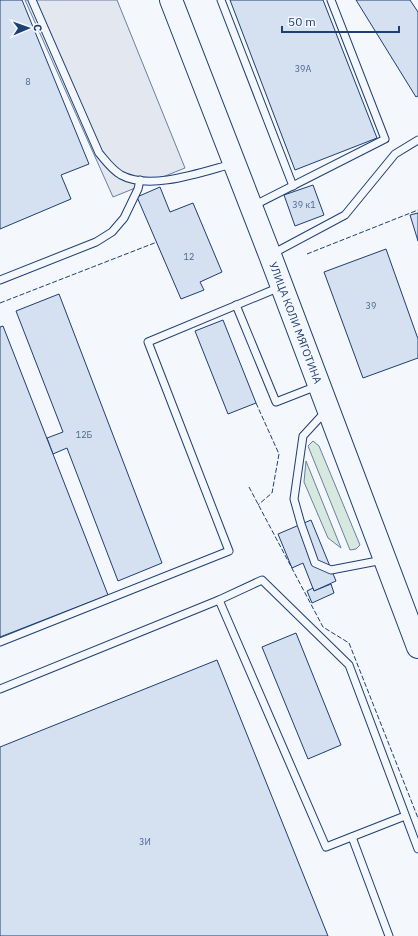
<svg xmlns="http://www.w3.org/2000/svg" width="418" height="936" viewBox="0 0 418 936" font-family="'IBM Plex Sans',sans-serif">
  <rect width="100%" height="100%" fill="#f4f7fb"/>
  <g fill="#d7e8df" stroke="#687fa3">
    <polygon points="313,441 319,446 360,545 356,549 350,550 308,446"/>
    <polygon points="306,461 341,548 328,538 304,482"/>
  </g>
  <polygon fill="#e3e8f0" stroke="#687fa3" points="25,0 117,0 185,168 113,197"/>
  <g fill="#d5e0f0" stroke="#1d3f73">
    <polygon points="0,0 22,0 89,164 61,175 71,199 0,229"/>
    <polygon points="230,0 323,0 377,138 295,170"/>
    <polygon points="356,0 410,0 418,12 418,96 416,97"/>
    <polygon points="313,185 324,215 295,226 284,195"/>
    <polygon points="160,187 170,212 193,203 222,272 200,282 204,290 181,299 137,197"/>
    <polygon points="418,213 418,241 410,215"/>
    <polygon points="386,249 418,339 418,358 363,378 324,272"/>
    <polygon points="59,294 162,563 118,581 67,448 53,454 47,438 63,432 16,311"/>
    <polygon points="223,320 256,403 228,414 195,331"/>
    <polygon points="3,326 108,595 0,637 0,327"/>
    <polygon points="311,520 336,581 314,591 303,563 292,568 278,534"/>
    <polygon points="331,584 334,593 312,603 307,591 313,588 314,591"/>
    <polygon points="296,633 341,745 308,759 262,647"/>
    <polygon points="217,660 328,936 0,936 0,747"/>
  </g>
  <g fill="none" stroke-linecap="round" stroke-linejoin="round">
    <g stroke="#1d3f73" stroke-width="9">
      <g id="lane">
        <path d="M32,0l67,153c7,8 12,16 22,22 29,16 81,-3 111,-11"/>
        <polyline points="221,0 293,186"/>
        <polyline points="253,206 385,139 331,0"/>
        <polyline points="272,254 345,215 395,154 418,140"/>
        <polyline points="0,280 96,242 112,232 124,218 138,189 140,180"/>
        <polyline points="236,305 276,402 317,386"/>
        <polyline points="325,412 303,436 294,499 301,524 315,563 331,570 383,560"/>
        <polyline points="219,600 326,847 405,816"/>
        <polyline points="0,642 229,551 148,342 280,287"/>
        <polyline points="0,689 219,600 262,580 349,665 418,849"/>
        <polyline points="352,837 389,936"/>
      </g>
    </g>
    <g stroke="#1d3f73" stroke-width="24">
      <g id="primary">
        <path id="s1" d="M171,0l99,255 148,392"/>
      </g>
    </g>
    <use href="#lane" stroke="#f4f7fb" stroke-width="7"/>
    <use href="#primary" stroke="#f4f7fb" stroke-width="22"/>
    <g stroke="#1d3f73" stroke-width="1" stroke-dasharray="5 2" stroke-linecap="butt">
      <polyline points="307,254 418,210"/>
      <polyline points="0,303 157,242"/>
      <polyline points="256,403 279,454 272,493 258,505"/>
      <polyline points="249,487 323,627 349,643 418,818"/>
    </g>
  </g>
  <g text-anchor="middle" stroke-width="3" stroke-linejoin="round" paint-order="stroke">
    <g font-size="9" fill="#4b6792">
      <text x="303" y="72">39А</text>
      <text x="28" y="85">8</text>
      <text x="304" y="208">39 к1</text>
      <text x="189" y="260">12</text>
      <text x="371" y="309">39</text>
      <text x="84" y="438">12Б</text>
      <text x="145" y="845">3И</text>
    </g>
    <g font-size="11" fill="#1d3f73" stroke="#f4f7fb">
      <text dy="4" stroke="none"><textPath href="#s1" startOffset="346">УЛИЦА КОЛИ МЯГОТИНА</textPath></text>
    </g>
  </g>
  <g transform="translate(28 28) rotate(88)" stroke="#f4f7fb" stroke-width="3" paint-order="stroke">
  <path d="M0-3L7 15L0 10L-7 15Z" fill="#1d3f73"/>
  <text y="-6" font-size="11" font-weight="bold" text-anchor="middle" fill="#1d3f73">С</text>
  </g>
  <path d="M282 26v6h117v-6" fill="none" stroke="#1d3f73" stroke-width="2"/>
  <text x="288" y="26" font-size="12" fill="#1d3f73" stroke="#f4f7fb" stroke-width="3" paint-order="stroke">50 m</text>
</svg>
